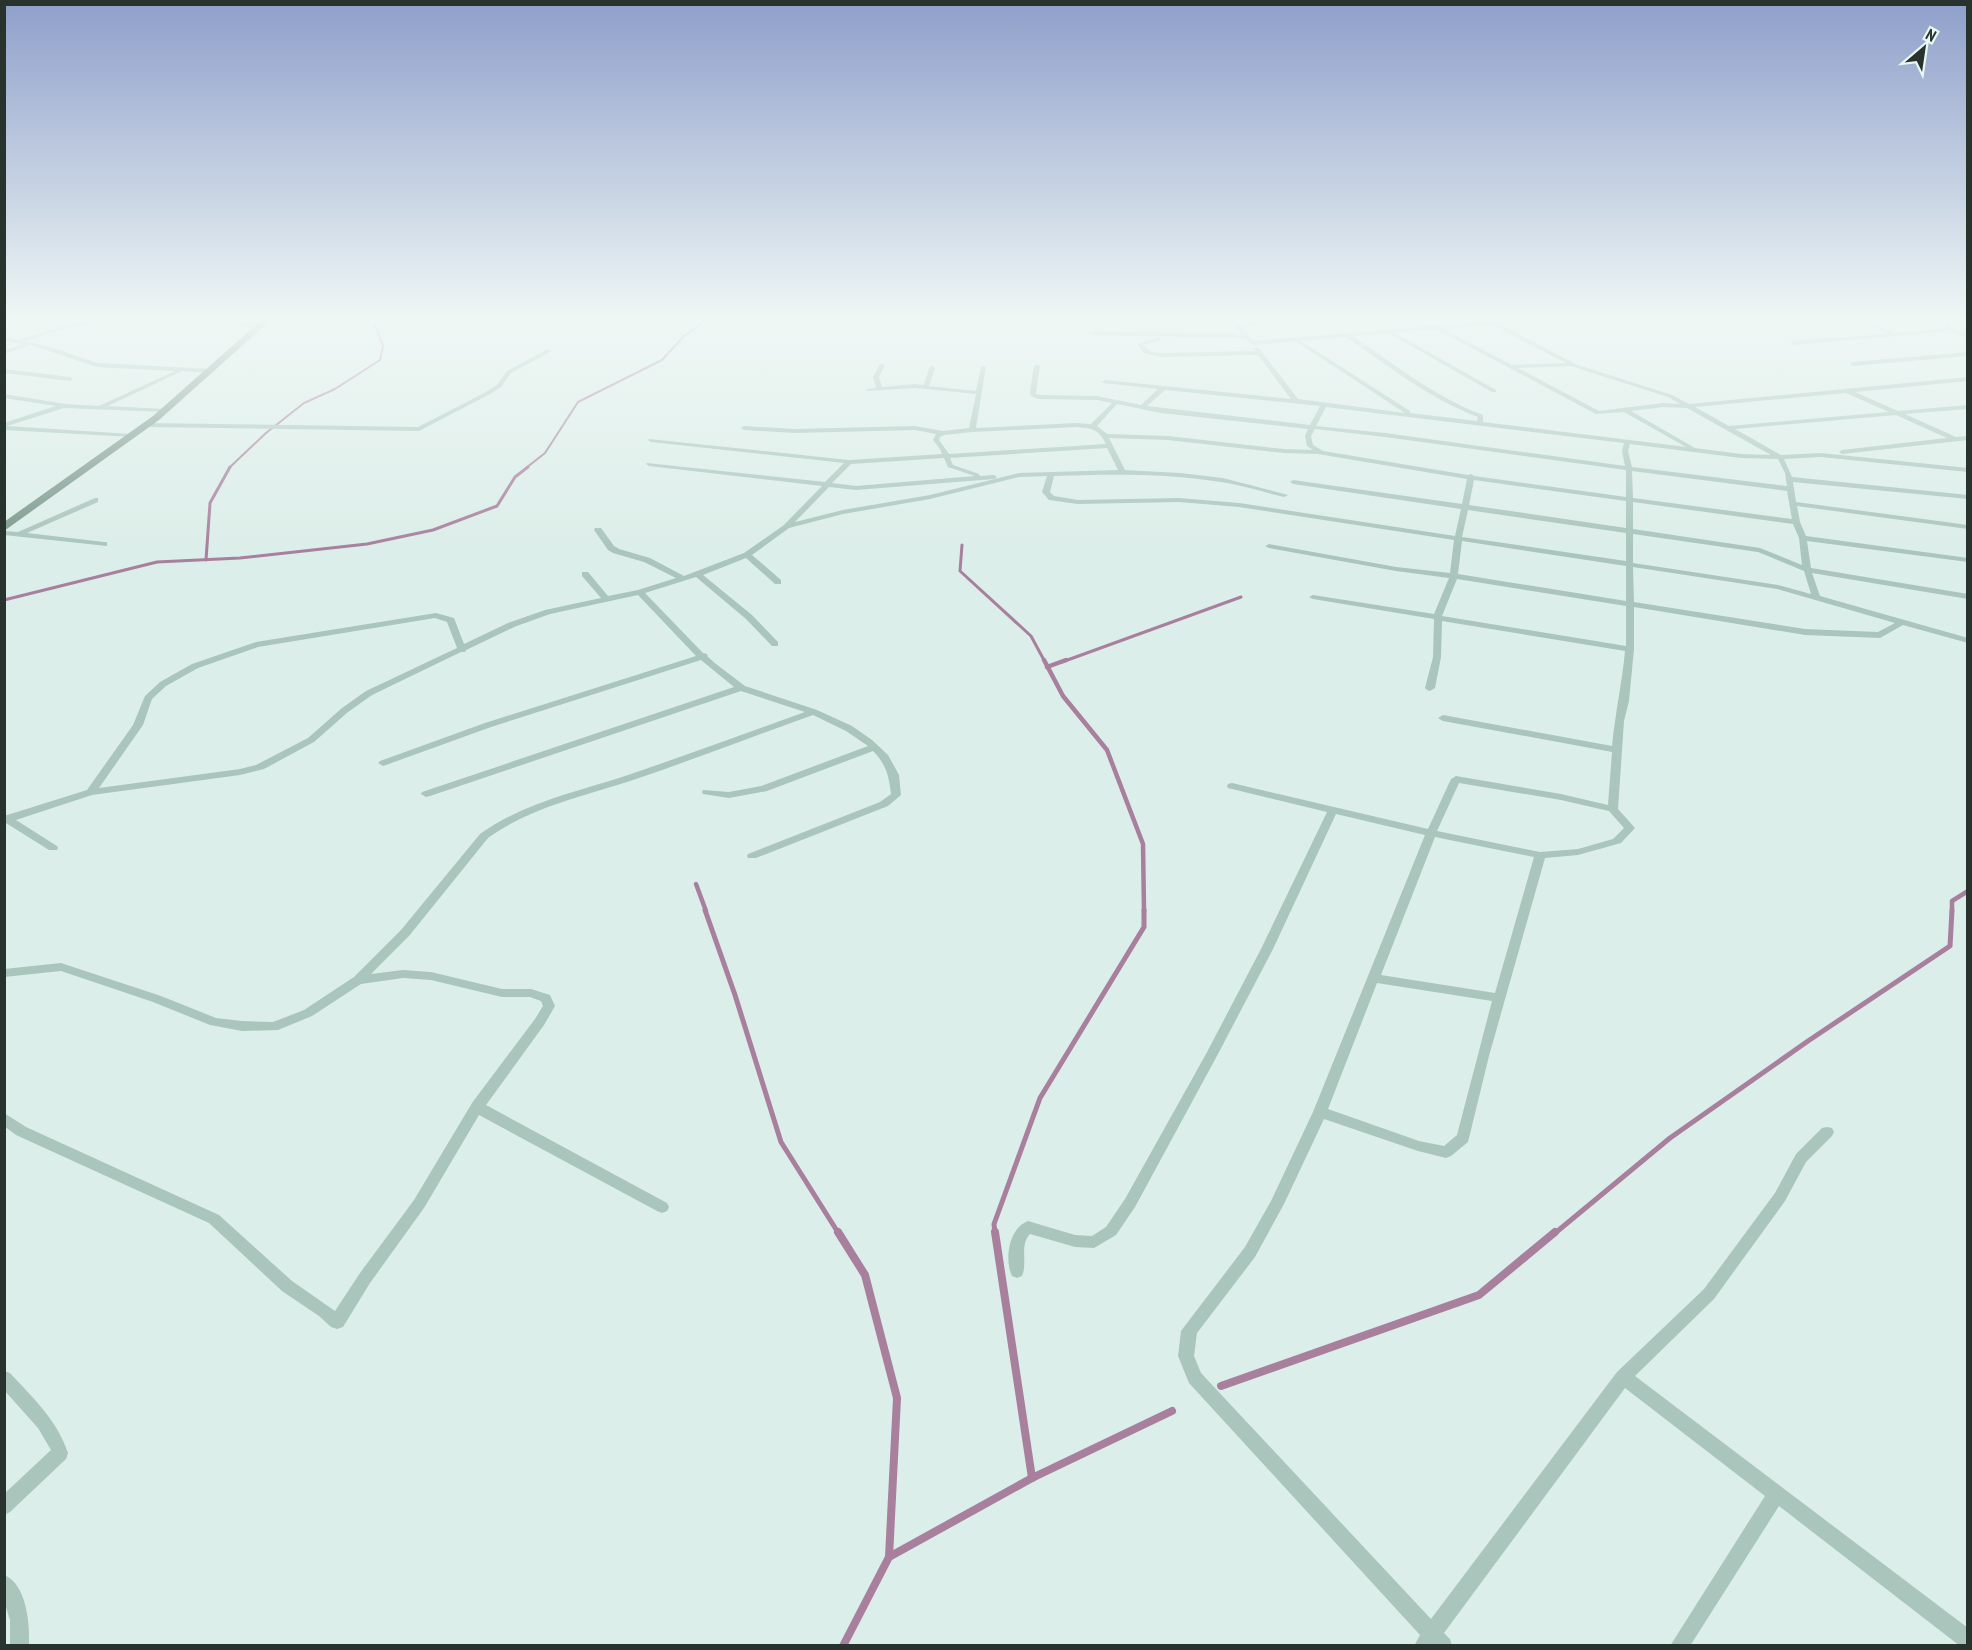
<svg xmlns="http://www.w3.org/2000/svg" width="1972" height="1650" viewBox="0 0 1972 1650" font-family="'PT Sans Narrow',sans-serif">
  <rect width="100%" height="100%" fill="#dceee9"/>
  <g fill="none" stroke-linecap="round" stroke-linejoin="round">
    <g stroke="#a87f9d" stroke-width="2">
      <polyline points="229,468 266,433 304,403 335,389 380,360 383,346 375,325"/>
      <polyline points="526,468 545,453 578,402 662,360 684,336 709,318"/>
    </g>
    <g stroke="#a87f9d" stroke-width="3">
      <polyline points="962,545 960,571 1031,636 1045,662"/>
      <polyline points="206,560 210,503 230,467"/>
      <polyline points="4,600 157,562 240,558 367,544 433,530 497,506 515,477 528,467"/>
      <polyline points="1062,662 1241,597"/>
    </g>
    <g stroke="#a87f9d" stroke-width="4.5">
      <polyline points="1044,660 1063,696 1107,750 1143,844 1144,911"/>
      <polyline points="1047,667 1066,660"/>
      <polyline points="696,884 706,911"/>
      <polyline points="1952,911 1952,901 1968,891"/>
    </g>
    <g stroke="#a87f9d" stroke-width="5">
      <polyline points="705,910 735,995 781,1142 839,1234"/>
      <polyline points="995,1234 994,1224 1040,1098 1144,927 1144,910"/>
      <polyline points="1554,1234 1670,1138 1808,1041 1950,946 1952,910"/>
    </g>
    <g stroke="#a87f9d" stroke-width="8">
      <polyline points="838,1232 865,1275 897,1398 889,1557"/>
      <polyline points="995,1232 1032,1478"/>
      <polyline points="1221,1386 1479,1295 1555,1232"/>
      <polyline points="843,1646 889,1557 1032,1478 1172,1411"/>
    </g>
    <g fill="#a9c5bc" fill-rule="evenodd">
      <polygon points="109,318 124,318 67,328 26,341 56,349 97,363 212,369 215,371 212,373 182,371 108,406 164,409 166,410 166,412 64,408 7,426 131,434 134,436 133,437 4,430 4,423 56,406 4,398 4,394 65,404 99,406 175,371 97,367 31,345 4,354 4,350 24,344 4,341 4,337 19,340 66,325"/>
      <path d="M231,318h6v3c8,3 18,1 25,5 -10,4 -20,1 -29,-3z"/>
      <path d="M1227,318h5l6,6 55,-6h21l-73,9 13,14 239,-20 110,-3 -103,6 75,40 97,31 17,9 279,-27v4l-113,11 43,19 70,-6v4l-63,5 51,23 12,-1v4l-126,14 -3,-2 3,-2 105,-12 -51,-23 -161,14 46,26 40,-2 147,15v4l-147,-15 -37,2 8,18 176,18v4l-175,-17 3,20 172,23v4l-171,-23 3,16 6,14 162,22v4l-161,-21 4,27 157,26v5l-156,-26 8,23 148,42v5l-65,-18 -23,13 -75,-3 -171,-28v42l-5,52 -5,20 -6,88 17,19 -14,15 -43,12 -33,3 -56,198 -21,86 -17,14 -5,2 -28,-7 -94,-32 -40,85 -29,53 -58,76 -3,23 7,17 230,246 186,-247 87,-83 71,-96 21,-39 26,-26 5,-1 5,1 2,4 -2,4 -26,26 -21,39 -71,98 -79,77 333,252v18h-8l-181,-140 -89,140h-20l95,-150 -140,-108 -181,245 6,6 2,7h-38l6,-11 -231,-252 -11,-27 3,-25 64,-84 26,-46 42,-89 112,-277 -89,-21 -63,135 -55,105 -83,153 -19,28 -22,13 -19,-1 -45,-13c-11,12 -2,28 -8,42l-5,2 -5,-2c-8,-17 -3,-48 16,-55l47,14 17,1 14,-9 19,-28 81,-145 55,-105 66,-137 -99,-24 -1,-2 1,-2 4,-1 196,46 23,-50 5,-3 105,18 47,11 4,-53 -169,-31 -5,-3 5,-3 169,31c3,-32 10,-63 13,-95l-183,-30 -1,36 -6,31 -5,3 -3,-1 -2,-2 8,-31 1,-38 -121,-20 -4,-2 4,-2 121,19 15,-36 -53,-7 -127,-23 -4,-2 4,-2 127,23 54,6 4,-33 -215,-33 -60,-5 -101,2 -29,-4 -7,-8 5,-16 -28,1 -89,22 -87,15 -54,14 -37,27 29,25v4h-6l-29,-26 -43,17 49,40 26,27v4h-6l-26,-27 -50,-42 -51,16 58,60 4,1 1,3 8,7 29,22 72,24 35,16 20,14 16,15 11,20 2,20 -13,11 -132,52h-8l-1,-2 1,-2 132,-52 11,-8c-2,-18 -5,-30 -18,-43l-106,40 -38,7 -26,-4 -1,-2 1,-2 26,2 32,-6 107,-40 -22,-15 -33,-16c-59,21 -118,44 -177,64 -51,17 -103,27 -148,59l-79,98 -38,38 32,-4 28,2 71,17h29l19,6 5,11 -11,19 -58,80 181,98 2,4 -2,4 -5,2 -5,-2 -178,-96 -55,93 -54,75 -27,44 -6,2 -6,-2 -12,-11 -37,-25 -73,-68 -193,-88 -12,-9v-13l22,14 193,88 73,66 43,30 25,-38 54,-73 58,-97 63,-84 8,-13 -2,-5 -11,-4h-28l-71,-17 -28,-2 -42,6 -49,32 -34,14 -36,1 -32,-6 -57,-23 -92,-31 -57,6v-8l57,-6 100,33 55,22 26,3 31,1 31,-12 50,-33 47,-47 79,-96c45,-32 97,-42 148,-59 59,-20 118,-42 177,-63l-64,-21 -311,105 -4,1 -5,-3 1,-2 312,-105 -33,-27 -210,67 -105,38 -3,1 -5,-3 2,-2 105,-38 211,-67 -58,-61 -88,19 -36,13 -48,23 -1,2h-4l-89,43 -24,17 -34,30 -50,27 -24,6 -148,20 -76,25 41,26 1,2 -1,2h-8l-43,-27h-2v-7l83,-26 46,-65 12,-29 15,-14 32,-18 64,-22 180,-29 18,5 10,26 44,-21 37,-13 56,-12 -19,-22v-4h6l20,24 30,-6 38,-12 -32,-16 -31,-9 -5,-3 -14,-20 1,-2h6l13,18 5,3 31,9 34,18 60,-23 40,-28 38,-39 -173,-20 -3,-2 1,-1 178,19 19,-19 -193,-21 -3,-2 1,-1 200,21 93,-6 -2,-5 -7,-9 3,-6 -21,-4 -120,3 -51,-3 -3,-2 3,-2 51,3 120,-3 28,5 26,-3 7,-34 -61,-6 -48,3v-2l9,-1 -3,-11 7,-13 5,1 -6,12 3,10 33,-3 9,1 5,-17 3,-2 3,2 -6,18 47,5 5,-24 5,-1 -10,62 100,-5 15,1 21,-21 -15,-3 -59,-1 -7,-3 -1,-4 4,-26 3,-2 3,2 -4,26v2l3,1 58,1 44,9 17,-16 -55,-6 -1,-1 3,-2 186,19 -33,-44 -97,2 -17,-4 -7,-9 22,-7 2,1v2l-18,5 8,7 10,1 95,-2 -3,-3 5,-1 40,52 107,14 -110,-72 -42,4 -8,-7 -153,-3 -3,-2 3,-2 150,3zM1492,325l74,38 -54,2 -69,-36zM1436,329l160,85 28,-2 62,35 -203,-25v-7c-48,-18 -88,-50 -130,-79l35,-3 104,59h4v-2l-101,-57zM1346,337c42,29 84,62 132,80l-1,4 -67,-8v-2l-109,-70zM1571,366l97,31 12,7 -17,-1 -64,8 -81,-43zM1165,390l155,16 -10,19 -163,-19zM1846,393l43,19 -160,14 -34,-19zM1117,404l44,9 147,16 -3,7 2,10 6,4 -29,-1 -116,-13 -61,-2 -10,-8zM1326,407l298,36 -2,8 3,15 -240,-33 -69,-7zM1663,407l24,1 84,47 -30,-1 -46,-6 -64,-37zM1076,427c15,1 23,2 30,17l-157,10 -10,-14 1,-3 4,-2 28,-3zM1315,429l70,8 241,33v27l-152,-21 -3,-2 -3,1 -145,-24 -10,-6 -2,-9zM1109,438l59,2 116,13 34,1 149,25 -5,25 -169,-24 -3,2 3,2 168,25 -6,27 -216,-33 -60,-5 -101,2 -24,-4 -4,-4 4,-16c56,-2 111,-3 167,6 21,3 42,10 63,15l4,-2 -65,-17 -43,-5 -55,-3zM1630,444l111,14 37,1 7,14 2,13 -155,-19 -4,-16zM1107,448l11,22 -99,3 -89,22 -87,15 -48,12 34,-35 27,3 138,-11 3,-2 -3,-2 -14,1 -1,-2 -26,-9 -3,-7zM944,458l4,9 27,9 -119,10 -24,-3 19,-19zM1632,471l155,20 5,28 -159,-21zM1474,480l152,21v27l-157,-23zM1633,502l160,22 6,14 3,27 -42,-17 -127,-19zM1468,510l158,23v28l-164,-24zM1633,534l125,18 46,19 7,23 -33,-9 -145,-22zM1462,541l164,25v35l-168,-27zM1633,567l144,22 118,34 -17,9 -73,-3 -171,-27zM1457,579l169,27v40l-184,-30zM435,618l12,4 10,26 -91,43 -24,17 -34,30 -52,27 -16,4 -141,19 44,-63 9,-26 14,-13 32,-18 60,-21zM1459,783l102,17 48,11 15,17 -11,11 -35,10 -38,3 -103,-21zM1435,837l99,20 -39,136 -114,-18zM1377,983l115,18 -35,134 -13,11 -25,-5 -91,-32z"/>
      <polygon points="1861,318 1894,333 1946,329 1944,324 1948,320 1946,318 1968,320 1968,323 1953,321 1950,324 1950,327 1968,335 1968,339 1951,331 1793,345 1790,343 1793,341 1888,334 1859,321 1859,319"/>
      <polygon points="548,349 551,351 550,352 511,373 501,387 490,394 419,431 146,427 143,425 146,423 418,427 486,392 497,385 507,371"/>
      <polygon points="1968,352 1968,356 1853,366 1850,364 1853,362"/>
      <polygon points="4,369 70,377 73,379 70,381 4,373"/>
      <polygon points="95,498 98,498 98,502 27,533 104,542 107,542 107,546 4,535 4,531 18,532"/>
      <path d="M4,1371l6,2c23,25 47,47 58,80l-2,6 -56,53 -6,3v-21l47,-44 -13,-22 -34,-38z"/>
      <path d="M4,1575c23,9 26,50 25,71h-19v-26l-6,-19z"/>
    </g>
    <polygon fill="#7b988c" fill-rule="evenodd" points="264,318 273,318 159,420 4,531 4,522 153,416"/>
  </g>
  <linearGradient id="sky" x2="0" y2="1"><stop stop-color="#8e9fca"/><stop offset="0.58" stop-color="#eff7f5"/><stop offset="1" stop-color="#eff7f5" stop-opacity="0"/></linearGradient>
  <rect width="1972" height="549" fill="url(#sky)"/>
  <rect width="1972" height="1650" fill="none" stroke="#28332e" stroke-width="12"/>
  <g transform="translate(1924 48) rotate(29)" stroke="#e8f7f3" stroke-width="4.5" paint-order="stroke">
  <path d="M0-4.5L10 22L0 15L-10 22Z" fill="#28332e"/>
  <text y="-9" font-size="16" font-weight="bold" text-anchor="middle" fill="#28332e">N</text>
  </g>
</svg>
